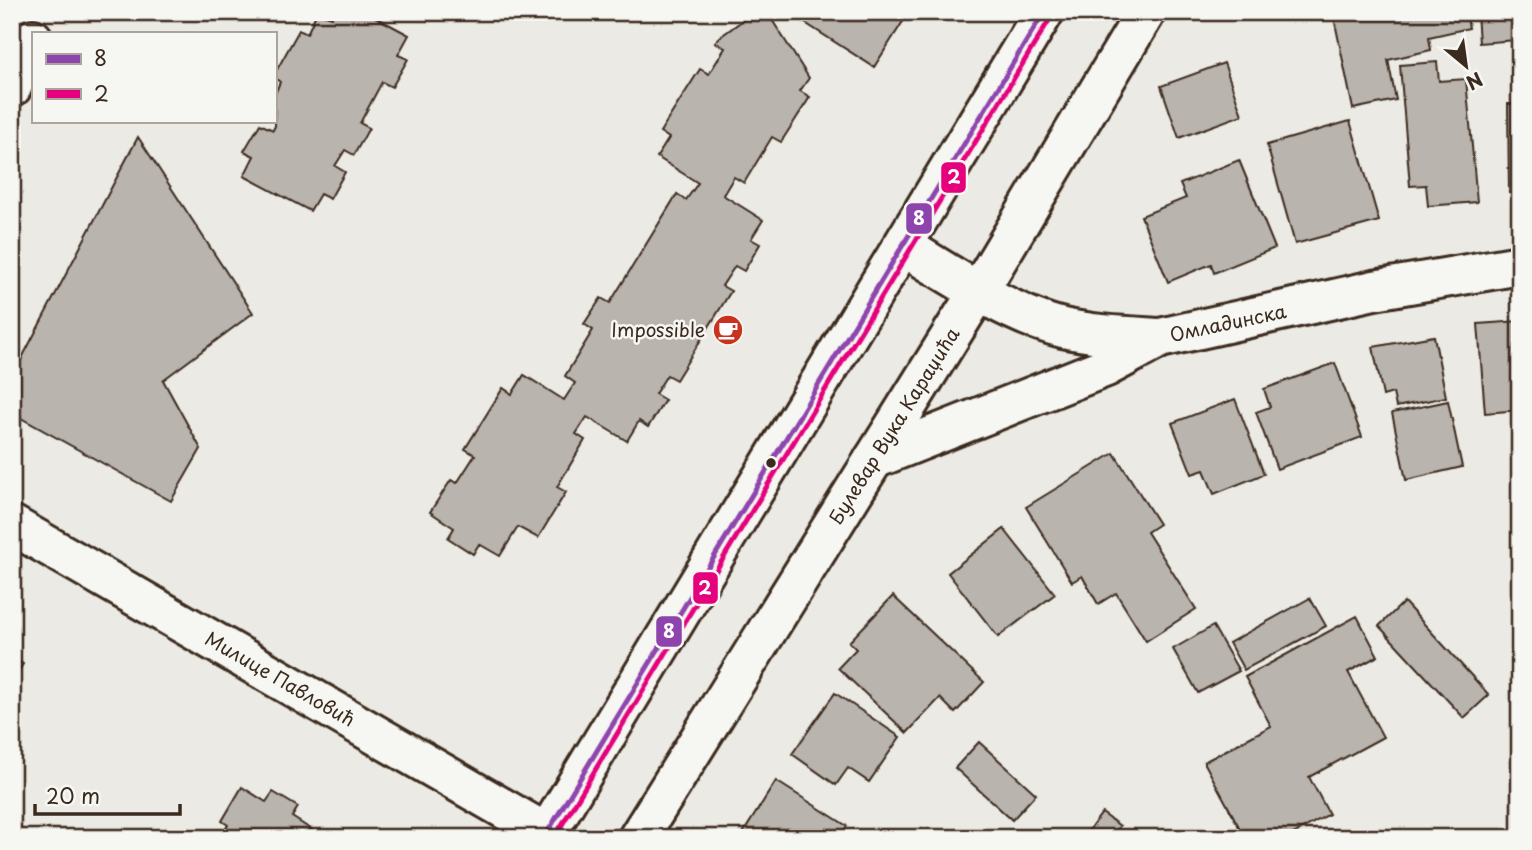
<svg xmlns="http://www.w3.org/2000/svg" width="1532" height="850" viewBox="0 0 1532 850" font-family="'Playpen Sans',sans-serif">
  <rect width="100%" height="100%" fill="#ebeae5"/>
  <filter id="ink" filterUnits="userSpaceOnUse"><feTurbulence type="fractalNoise" baseFrequency=".0143" numOctaves="2"/><feDisplacementMap in="SourceGraphic" scale="14" xChannelSelector="R" yChannelSelector="G"/><feConvolveMatrix kernelMatrix="1 2 1 2 8 2 1 2 1" color-interpolation-filters="sRGB"/></filter>
  <g filter="url(#ink)">
    <g fill="#bab4ae" stroke="#3b2a1e" stroke-width="2">
      <polygon points="317,12 332,17 335,12 366,12 409,35 398,55 408,59 392,87 382,82 360,123 369,128 354,155 345,150 335,166 345,172 330,199 320,194 310,211 244,176 254,156 244,151 260,124 273,130 275,126 275,94 280,82 275,78 275,73 299,30 307,34"/>
      <polygon points="754,12 767,12 809,78 800,91 810,97 781,142 772,137 744,183 734,177 723,195 763,220 751,239 760,244 744,271 735,266 722,286 731,291 676,380 667,375 655,394 665,400 648,427 639,421 627,441 587,417 576,434 585,440 557,487 566,492 538,538 518,527 500,556 479,544 473,554 448,538 454,528 430,512 451,480 457,483 475,455 465,449 503,388 512,394 524,375 564,400 575,383 565,376 593,330 584,324 601,298 610,303 677,194 686,200 698,183 657,157 669,138 660,132 700,69 709,74 725,48 715,42 720,37"/>
      <polygon points="788,12 909,12 874,67"/>
      <polygon points="1466,12 1469,28 1429,37 1431,50 1388,60 1396,100 1353,109 1333,13"/>
      <polygon points="1477,12 1514,12 1516,40 1479,43"/>
      <polygon points="1437,62 1439,81 1466,79 1477,202 1428,206 1426,185 1410,186 1400,65"/>
      <polygon points="1224,63 1242,115 1179,138 1161,86"/>
      <polygon points="1508,104 1520,104 1520,193 1509,193"/>
      <polygon points="1350,121 1379,221 1295,244 1267,145"/>
      <polygon points="138,137 253,313 163,380 201,449 171,501 21,418 12,403 12,377"/>
      <polygon points="1239,160 1275,248 1214,273 1211,264 1168,282 1141,216 1186,198 1180,184"/>
      <polygon points="1520,321 1520,410 1485,413 1478,324"/>
      <polygon points="1434,336 1446,397 1396,407 1393,393 1383,396 1373,347"/>
      <polygon points="1335,363 1362,437 1277,469 1256,412 1270,407 1264,389"/>
      <polygon points="1235,399 1264,474 1214,494 1204,470 1192,474 1172,423"/>
      <polygon points="1448,401 1462,467 1406,480 1392,413"/>
      <polygon points="1520,429 1520,480 1513,481 1512,430"/>
      <polygon points="1114,453 1159,524 1147,532 1196,609 1146,641 1116,593 1098,604 1082,576 1072,582 1026,507"/>
      <polygon points="1004,529 1055,594 998,637 948,573"/>
      <polygon points="893,596 984,682 955,713 940,698 907,733 838,668 856,649 849,642"/>
      <polygon points="1310,598 1326,626 1244,670 1229,643"/>
      <polygon points="1404,602 1489,695 1464,718 1379,626"/>
      <polygon points="1357,616 1378,656 1348,672 1383,737 1309,777 1329,814 1286,838 1245,838 1204,762 1271,726 1245,677"/>
      <polygon points="1213,626 1239,671 1198,693 1173,649"/>
      <polygon points="12,657 23,664 12,682"/>
      <polygon points="835,693 900,737 869,782 848,768 836,785 792,754"/>
      <polygon points="979,742 1036,794 1012,820 955,768"/>
      <polygon points="776,781 847,826 839,838 740,838"/>
      <polygon points="242,787 266,802 273,792 298,807 292,817 312,830 307,838 220,838 228,825 222,821"/>
      <polygon points="1102,813 1120,826 1111,838 1083,838"/>
    </g>
    <g fill="none" stroke-linecap="round" stroke-linejoin="round">
      <g stroke="#3b2a1e" stroke-width="44">
        <g id="minor">
          <polyline points="12,87 33,39"/>
          <path d="M905,247c45,28 107,69 158,81 32,7 64,8 97,10"/>
          <polyline points="874,459 1106,367 1160,338 1374,290 1520,265"/>
          <polyline points="12,525 546,833"/>
          <polyline points="544,838 1044,12"/>
          <polyline points="638,838 978,292 1146,12"/>
        </g>
      </g>
      <use href="#minor" stroke="#f6f6f2" stroke-width="38"/>
      <g stroke="#f6f6f2" stroke-width="10">
        <polyline id="bus-1" points="544,838 1044,12"/>
      </g>
      <g stroke="#f6f6f2" stroke-width="10">
        <polyline id="bus-2" points="554,838 1051,17"/>
      </g>
      <use href="#bus-1" stroke="#8e44ad" stroke-width="5"/>
      <use href="#bus-2" stroke="#e5007d" stroke-width="5"/>
    </g>
  </g>
  <defs>
    <g id="cafe-disc" transform="scale(1.575)"><circle r="9.5" fill="#c8321e" stroke="#f6f6f2"/><path d="M-5.5-4.5H6V0H3Q3 3.5 0 3.5H-2.5Q-5.5 3.5-5.5 0ZM3-3.2v2h1.7v-2ZM-6 4.5H4V6H-6Z" fill="#fff"/></g>
  </defs>
  <g fill-rule="evenodd">
    <use href="#cafe-disc" x="728" y="330"/>
  </g>
  <circle fill="#3b2a1e" stroke="#f6f6f2" stroke-width="2.5" cx="771" cy="463" r="6"/>
  <g text-anchor="middle" stroke-width="5" stroke-linejoin="round" paint-order="stroke">
    <g font-size="19" fill="#3b2a1e" stroke="#f6f6f2">
      <text transform="translate(1228 323) rotate(-12)" y="7">Омладинска</text>
      <text transform="translate(894 426) rotate(-58)" y="7">Булевар Вука Караџића</text>
      <text transform="translate(280 679) rotate(30)" y="7">Милице Павловић</text>
    </g>
    <g font-size="19" fill="#3b2a1e" stroke="#f6f6f2" text-anchor="end">
      <text x="705" y="337">Impossible</text>
    </g>
  </g>
  <g stroke="#f6f6f2" stroke-width="2.5">
    <rect x="940" y="161" width="27" height="33" rx="7" fill="#e5007d"/>
    <rect x="905" y="202" width="28" height="33" rx="7" fill="#8e44ad"/>
    <rect x="692" y="571" width="27" height="34" rx="7" fill="#e5007d"/>
    <rect x="655" y="615" width="28" height="33" rx="7" fill="#8e44ad"/>
  </g>
  <g font-size="19" text-anchor="middle" font-weight="bold" fill="#fff">
    <text x="954" y="184">2</text>
    <text x="919" y="225">8</text>
    <text x="705" y="595">2</text>
    <text x="669" y="638">8</text>
  </g>
  <rect width="1532" height="850" fill="none" stroke="#f6f6f2" stroke-width="42"/>
  <rect x="21" y="21" width="1490" height="808" fill="none" stroke="#3b2a1e" stroke-width="2.5" filter="url(#ink)"/>
  <rect x="32" y="32" width="245" height="91" fill="#f6f6f2" stroke="#aba49d" stroke-width="2"/>
  <rect x="46" y="54" width="35" height="10" fill="#8e44ad" stroke="#aba49d" stroke-width="2"/>
  <text x="94" y="66" font-size="21" fill="#3b2a1e">8</text>
  <rect x="46" y="89" width="35" height="10" fill="#e5007d" stroke="#aba49d" stroke-width="2"/>
  <text x="94" y="102" font-size="21" fill="#3b2a1e">2</text>
  <g transform="translate(1466 66) rotate(151)" stroke="#f6f6f2" stroke-width="5" paint-order="stroke">
  <path d="M0-5L12 26L0 18L-12 26Z" fill="#3b2a1e"/>
  <text y="-10" font-size="19" font-weight="bold" text-anchor="middle" fill="#3b2a1e">N</text>
  </g>
  <path d="M35 804v10h145v-10" fill="none" stroke="#3b2a1e" stroke-width="3.5"/>
  <text x="46" y="804" font-size="21" fill="#3b2a1e" stroke="#f6f6f2" stroke-width="5" paint-order="stroke">20 m</text>
</svg>
